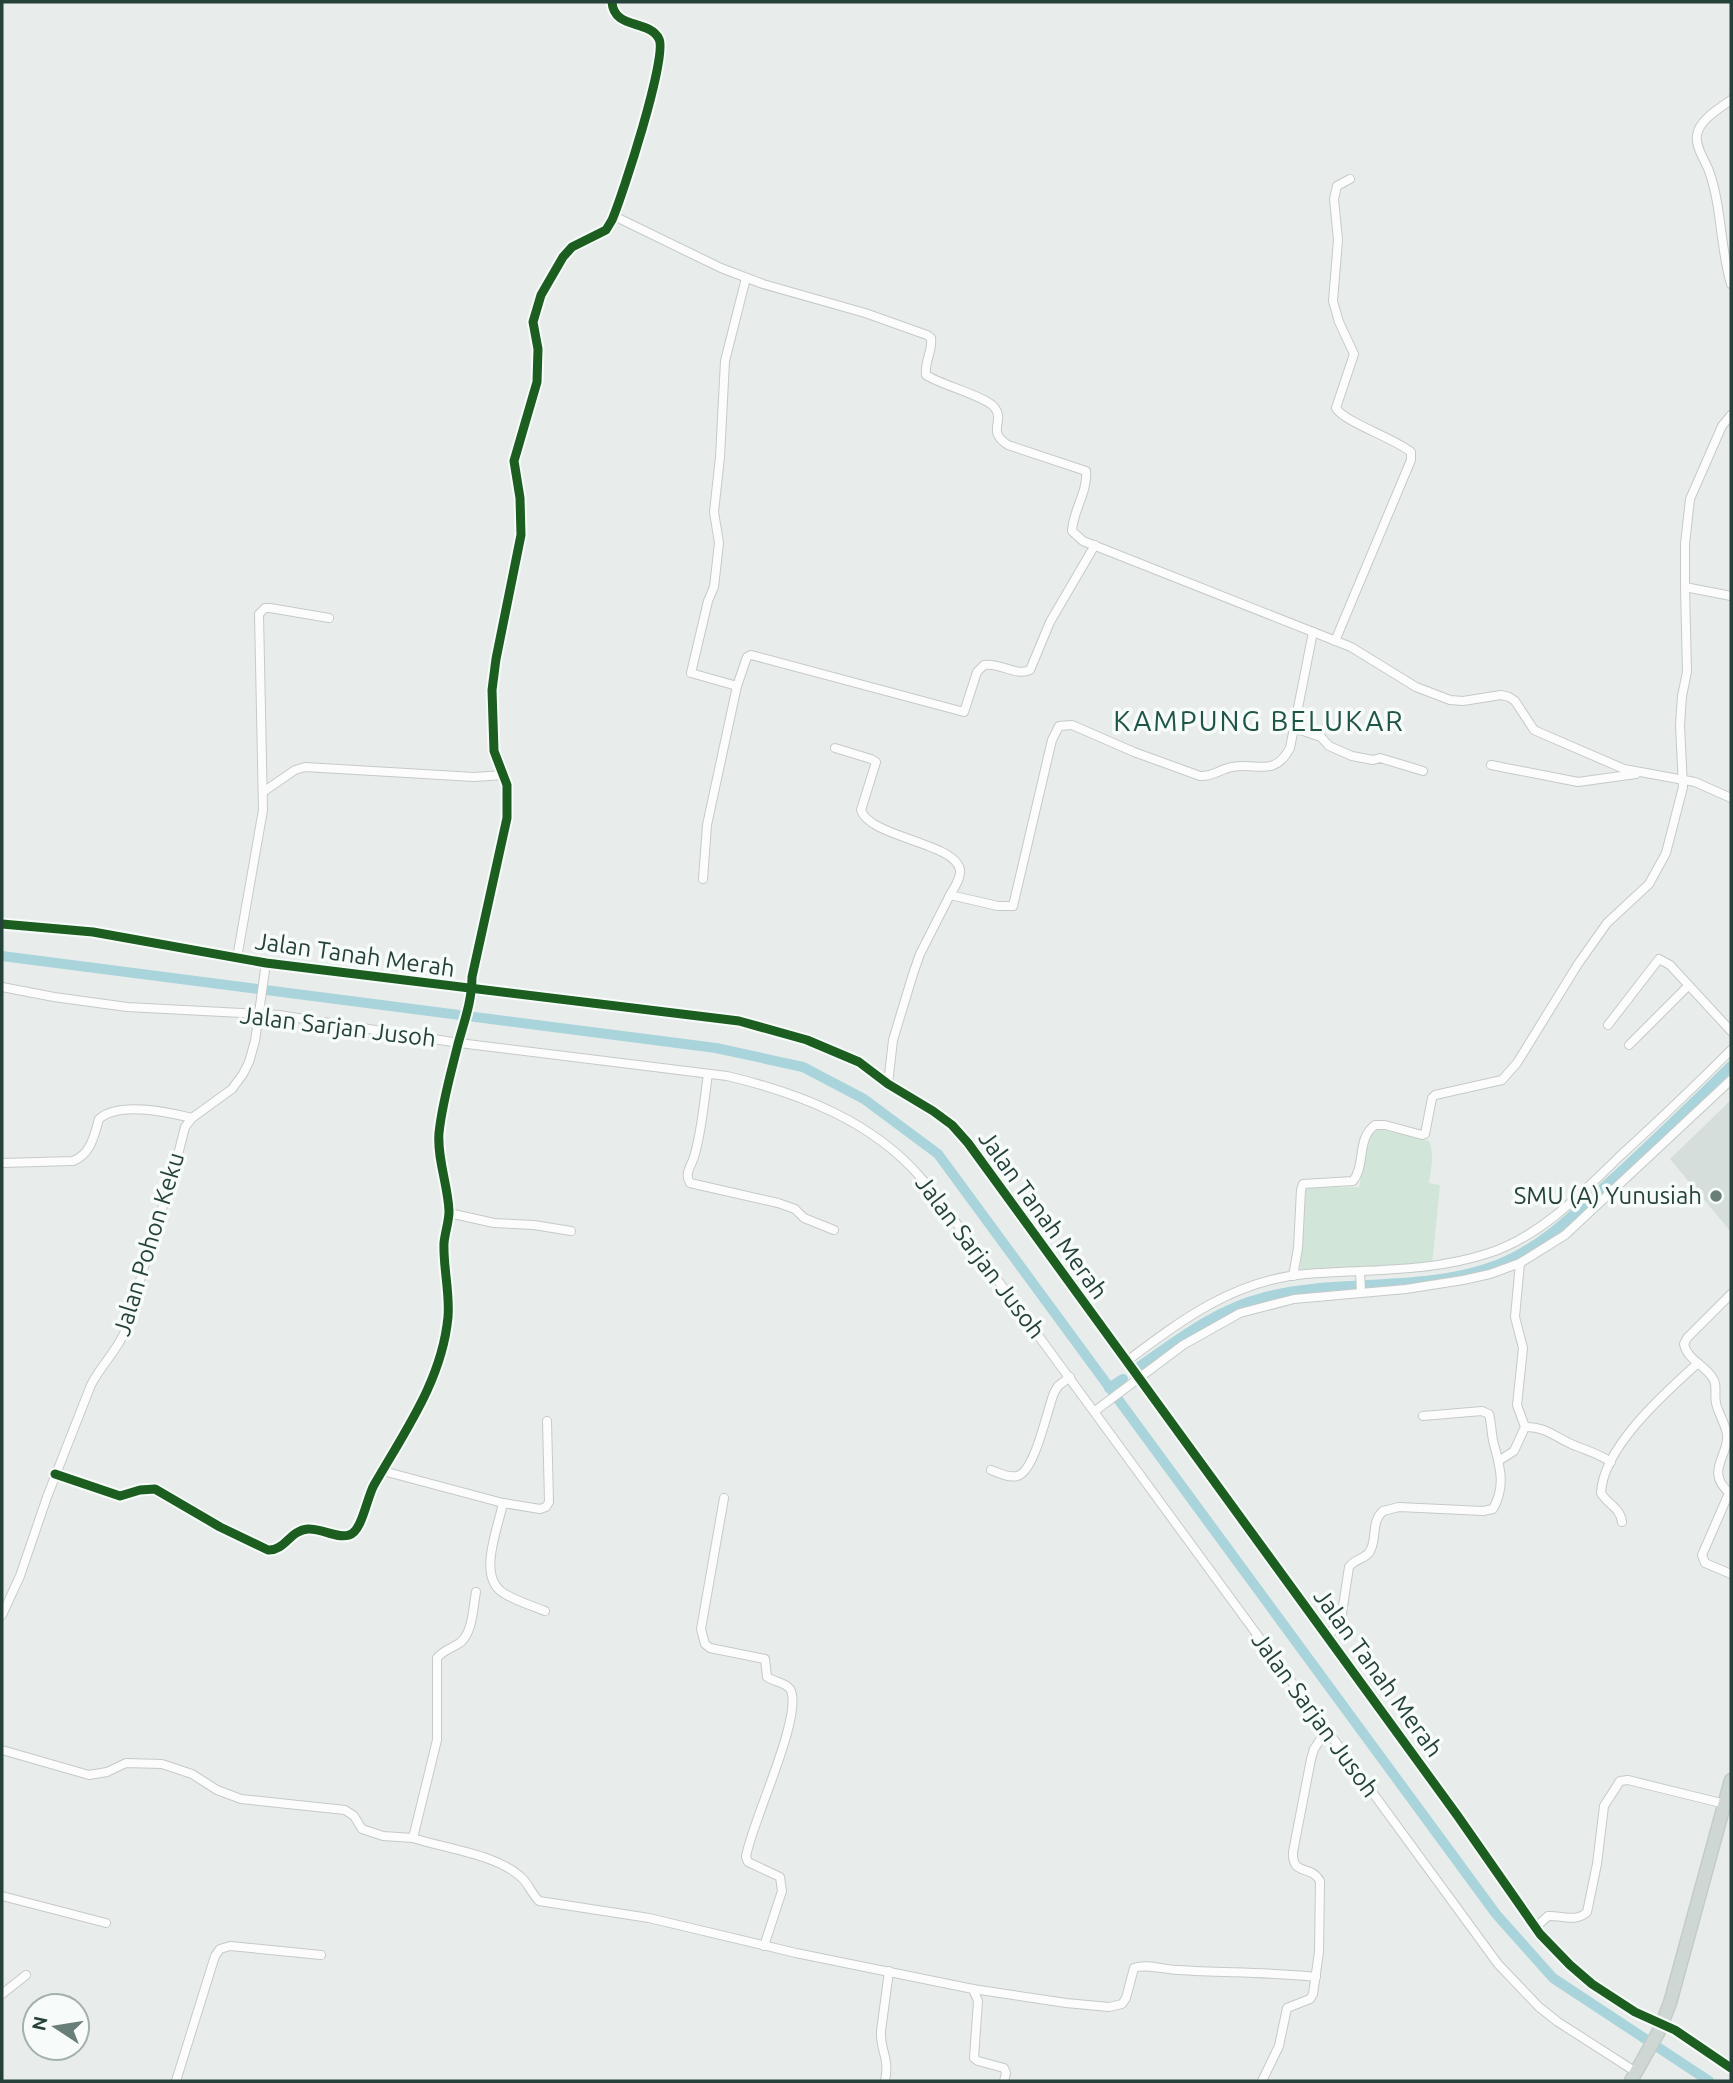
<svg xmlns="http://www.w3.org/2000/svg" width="1733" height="2083" viewBox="0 0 1733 2083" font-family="Ubuntu,sans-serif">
  <rect width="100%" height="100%" fill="#e8edeb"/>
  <polygon fill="#d6dedb" points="1731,1100 1731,1232 1670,1159"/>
  <path fill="#d1e6d8" d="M1379,1129l50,12c6,14 2,27 0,42l11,2 -8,81 -132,8 6,-86 53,-1 10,-51z"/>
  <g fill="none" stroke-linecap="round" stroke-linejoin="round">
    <g stroke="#a9d4db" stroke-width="10">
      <polyline points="2,956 716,1048 803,1067 864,1099 938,1154 1496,1914 1553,1978 1709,2081"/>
      <path d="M1140,1366c40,-28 77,-57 125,-69 75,-19 158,-4 232,-32 42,-16 74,-48 107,-78 43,-39 85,-80 127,-121"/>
      <polyline points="1109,1388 1123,1379"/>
    </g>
    <g stroke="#c5cac8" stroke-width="10">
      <g id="street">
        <path d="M1731,100c-11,8 -32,20 -34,35 -2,12 8,25 12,36 13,36 11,77 22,113"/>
        <path d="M614,216l107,52 42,16 102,29 62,22 4,3c2,13 -7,24 -5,37 15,10 62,22 69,33 10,14 -9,23 13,37l78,26c2,21 -13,39 -14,60l11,10 268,106 65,40 34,13 13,1 38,-6 8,2 6,4 19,29 9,4 81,35 71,13 36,16"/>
        <polyline points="1685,587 1731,596"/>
        <path d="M1335,641l76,-181v-8c-17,-14 -67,-30 -75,-44l18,-54 -15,-32 -6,-21 5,-61 -4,-41 3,-13 13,-7"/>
        <polyline points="737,686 691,673 708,601 714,587 719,543 714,512 720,457 725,361 746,278"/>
        <polyline points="1294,728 1321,737 1329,746 1352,756 1373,760 1380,758 1423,771"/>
        <path d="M835,748l36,11 5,3 -15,48c9,28 94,32 99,60 1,8 -6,18 -10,25l48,11h15l39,-166 7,-14 13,-1 62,27 66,24c13,1 20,-7 32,-9 25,-5 42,11 58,-19l23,-116"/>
        <polyline points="1491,765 1578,782 1636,774"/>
        <polyline points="263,792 295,770 305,767 474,777 504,775"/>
        <path d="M703,879l4,-54 30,-139 10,-29 4,-2 213,57 13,-40 7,-7c16,-3 32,12 46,5l20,-48 45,-77"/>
        <polyline points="2,924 93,932 266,963 739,1021 807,1040 859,1062 888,1084 933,1111 952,1125 968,1143 1457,1815 1540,1934 1570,1965 1592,1984 1635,2012 1675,2030 1731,2068"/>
        <polyline points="237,958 263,810 259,614 265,608 270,608 329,618"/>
        <path d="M2,987l52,10 73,10 152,8 180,28 268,33c72,17 146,45 195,103 22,25 41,54 61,81l515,704 41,43 19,15 78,50"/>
        <polyline points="1608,1025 1659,959 1670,965 1731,1031"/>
        <polyline points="1629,1045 1688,986"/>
        <path d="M708,1074c-4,27 -6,57 -14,83 -3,10 -10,16 -4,26l88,20 17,6 9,9 30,12"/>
        <polyline points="888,1084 893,1040 913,974 920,954 950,895"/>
        <path d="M2,1163l71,-2c18,-7 21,-25 26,-42 20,-18 69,-7 93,-1"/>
        <polyline points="449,1213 494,1223 534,1225 571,1231"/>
        <polyline points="1360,1272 1361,1292"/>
        <path d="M1293,1276l5,-28 3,-58 2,-6 50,-3c13,-16 3,-42 22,-56h10l37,10 3,-1 7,-36 3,-3 67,-15 15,-17 61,-99 29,-41 42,-39 17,-31 17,-66 -3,-62 2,-29 5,-24 -2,-85v-43l5,-45 32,-73 9,-11"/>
        <path d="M1731,1294l-44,44 -3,6c3,15 20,21 28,33 6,7 2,17 4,26 2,10 9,20 11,31 3,21 -24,38 4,60"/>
        <path d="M1127,1361c54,-41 108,-81 178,-87 62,-5 124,-1 184,-21 52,-17 93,-60 131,-97 38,-35 75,-70 111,-106"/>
        <polyline points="1095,1411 1183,1345 1240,1313 1294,1299 1406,1289 1463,1280 1490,1274 1520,1263 1565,1235 1731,1080"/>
        <path d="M1525,1427c21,-1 32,12 51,19 12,5 23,8 35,16"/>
        <polyline points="1500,1460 1514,1451 1525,1427 1517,1405 1523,1348 1515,1317 1520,1263"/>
        <path d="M991,1470c8,3 17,8 26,6 18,-4 30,-66 37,-83l4,-7 12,-9"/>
        <path d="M383,1471l120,32c-5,26 -27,75 2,91 12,7 27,12 40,17"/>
        <path d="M55,1474l65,22 20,-6 15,-1 65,38 48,23c17,1 22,-20 40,-21 13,-1 29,10 41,6 13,-3 18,-38 25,-50 31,-54 68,-105 74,-168 2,-25 -5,-50 -4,-74 1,-11 5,-21 5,-32 -1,-26 -12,-52 -10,-78 3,-30 12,-60 19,-89 6,-22 14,-43 14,-67l35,-159v-33l-13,-34 -2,-61 4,-31 25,-124 -1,-37 -6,-37 23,-79 1,-33 -5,-27 8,-27 22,-38 9,-10 34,-17 6,-10c10,-23 56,-164 47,-181 -10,-20 -45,-9 -47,-37"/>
        <polyline points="1729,1493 1702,1555 1705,1563 1731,1574"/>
        <path d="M724,1498l-23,131 4,15 5,4 55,11 2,18c7,5 18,5 23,12 15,24 -40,137 -44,168l2,5 32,15 2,14 -18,55"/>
        <polyline points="503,1503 540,1509 546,1507 549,1502 547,1421"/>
        <path d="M1622,1522c-2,-15 -14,-17 -21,-29 2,-46 65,-101 97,-130"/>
        <path d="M476,1592c-3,15 -3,39 -15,50 -8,6 -18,8 -24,16v82l-24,98c33,11 84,16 109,40 7,7 10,16 17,23l110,17 147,35 177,36 93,14 43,4 13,-3 4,-6 8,-30c13,-5 30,2 44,2 47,3 90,2 138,7"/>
        <path d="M2,1615l18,-39 27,-79 44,-112c10,-20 27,-35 35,-56l31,-107 12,-32 16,-63 7,-9 40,-29 11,-15 6,-12 6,-21 11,-78"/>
        <path d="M1328,1638l14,-25 7,-46c6,-9 19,-8 22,-18 6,-13 0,-27 12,-38l16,-4 84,4 10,-2c12,-21 8,-39 2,-61 -4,-11 -3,-23 -6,-34l-7,-3 -59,5"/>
        <polyline points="2,1750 89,1775 107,1772 126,1763 162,1764 192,1774 217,1790 241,1799 345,1810 354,1816 362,1829 383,1836 413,1838"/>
        <polyline points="2,1896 106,1923"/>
        <path d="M1536,1927l12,-11c13,-1 28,7 39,-4l10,-48 7,-58 16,-25 8,-1 97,24"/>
        <polyline points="973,1989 978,2001 974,2058 978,2061 1004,2068 1006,2073 1004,2081"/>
        <polyline points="2,1994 26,1975"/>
        <polyline points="176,2081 215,1956 220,1949 230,1946 321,1955"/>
        <path d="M885,2081c5,-24 -5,-29 -4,-50l8,-60"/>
        <path d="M1262,2081l17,-35 8,-38 23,-9 3,-5 6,-42 1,-71c-9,-17 -28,-4 -27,-29l18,-93 3,-10 12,-18"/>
      </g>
    </g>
    <g stroke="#c3ccc9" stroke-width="15">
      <polyline id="primary" points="1631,2081 1659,2031 1670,2003 1731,1780"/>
    </g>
    <use href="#street" stroke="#fcfcfc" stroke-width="8"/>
    <use href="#primary" stroke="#cfd7d5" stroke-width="12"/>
    <g stroke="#f7fbf9" stroke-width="13">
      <g id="cycleway">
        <polyline points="2,924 93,932 266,963 739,1021 807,1040 859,1062 888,1084 933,1111 952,1125 968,1143 1457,1815 1540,1934 1570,1965 1592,1984 1635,2012 1675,2030 1731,2068"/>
        <path d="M55,1474l65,22 20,-6 15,-1 65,38 48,23c17,1 22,-20 40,-21 13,-1 29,10 41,6 13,-3 18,-38 25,-50 31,-54 68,-105 74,-168 2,-25 -5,-50 -4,-74 1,-11 5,-21 5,-32 -1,-26 -12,-52 -10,-78 3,-30 12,-60 19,-89 6,-22 14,-43 14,-67l35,-159v-33l-13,-34 -2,-61 4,-31 25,-124 -1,-37 -6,-37 23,-79 1,-33 -5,-27 8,-27 22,-38 9,-10 34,-17 6,-10c10,-23 56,-164 47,-181 -10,-20 -45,-9 -47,-37"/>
      </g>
    </g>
    <use href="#cycleway" stroke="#1b5e20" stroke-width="9"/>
  </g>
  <circle fill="#697e78" stroke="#f7fbf9" stroke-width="2.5" cx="1716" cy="1196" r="7"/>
  <g text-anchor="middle" stroke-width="7" stroke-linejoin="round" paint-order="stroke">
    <g font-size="24" fill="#24423a" stroke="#f7fbf9">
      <text transform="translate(355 955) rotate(8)" y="8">Jalan Tanah Merah</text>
      <text transform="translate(338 1027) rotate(7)" y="8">Jalan Sarjan Jusoh</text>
      <text transform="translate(1043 1215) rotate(54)" y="8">Jalan Tanah Merah</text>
      <text transform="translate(149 1244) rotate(-73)" y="8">Jalan Pohon Keku</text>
      <text transform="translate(980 1257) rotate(53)" y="8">Jalan Sarjan Jusoh</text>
      <text transform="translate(1378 1673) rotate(54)" y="8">Jalan Tanah Merah</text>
      <text transform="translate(1315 1715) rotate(54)" y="8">Jalan Sarjan Jusoh</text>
    </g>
    <g font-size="24" fill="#24423a" stroke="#f7fbf9" text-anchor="end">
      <text x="1702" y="1204">SMU (A) Yunusiah</text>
    </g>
    <g font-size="28" letter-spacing="2" fill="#1f5548" stroke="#f7fbf9">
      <text x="1259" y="731">KAMPUNG BELUKAR</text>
    </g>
  </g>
  <rect width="1733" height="2083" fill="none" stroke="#24423a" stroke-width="7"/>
  <g transform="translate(56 2027) rotate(282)"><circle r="33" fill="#f7fbf9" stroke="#a3b1ad" stroke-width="2"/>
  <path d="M0-5L12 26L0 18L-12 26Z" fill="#697e78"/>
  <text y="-10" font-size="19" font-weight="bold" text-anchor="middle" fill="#24423a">N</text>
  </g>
</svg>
